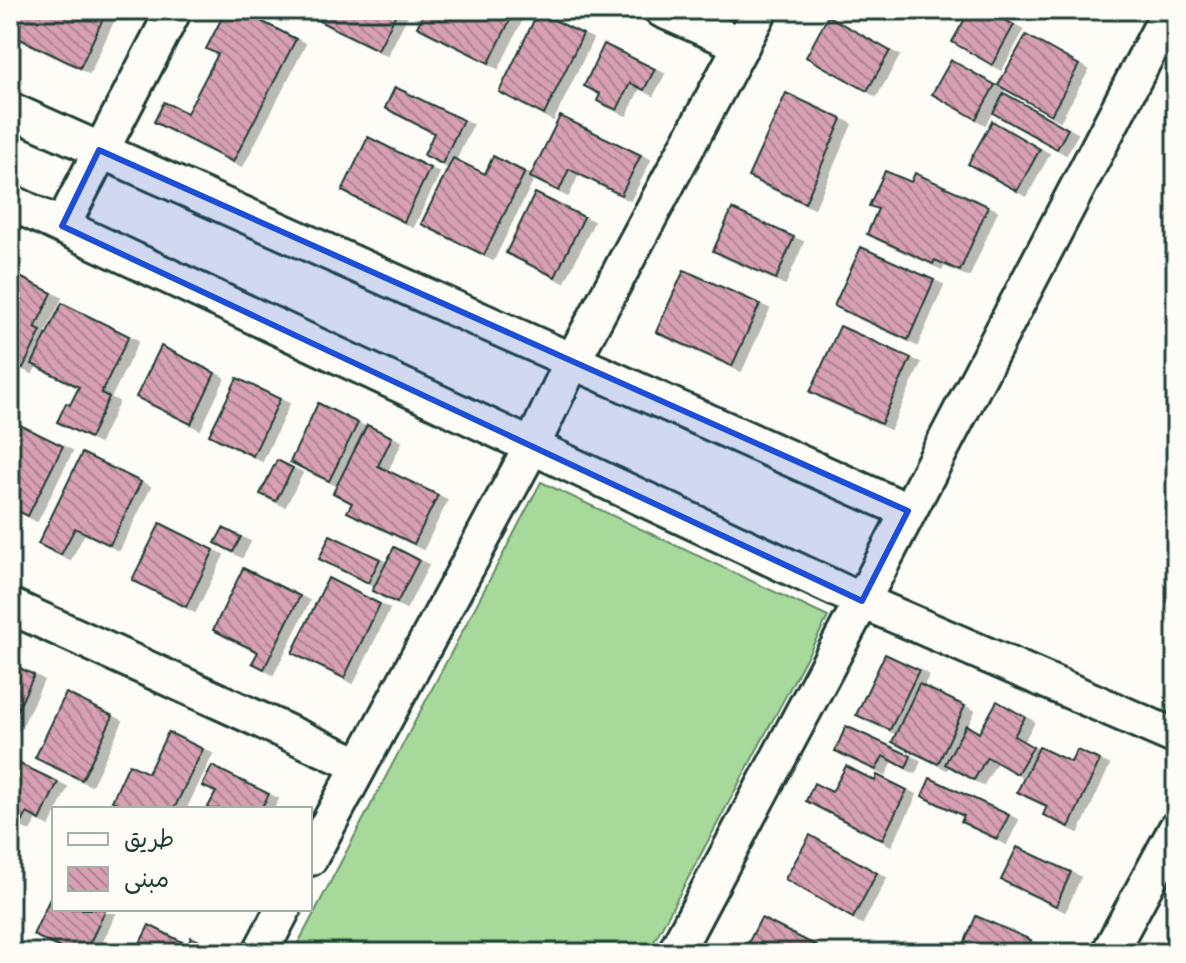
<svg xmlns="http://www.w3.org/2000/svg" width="1186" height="963" viewBox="0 0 1186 963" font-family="Delius,'Playpen Sans Arabic',sans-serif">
  <defs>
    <pattern id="building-back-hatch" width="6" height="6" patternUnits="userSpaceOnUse" patternTransform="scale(2)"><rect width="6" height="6" fill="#d8a0b3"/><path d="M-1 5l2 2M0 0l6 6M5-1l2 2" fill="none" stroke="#af8492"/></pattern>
    <filter id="shadow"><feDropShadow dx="9" dy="5" stdDeviation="0" flood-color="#0004"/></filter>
  </defs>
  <rect width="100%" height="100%" fill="#fdfcf7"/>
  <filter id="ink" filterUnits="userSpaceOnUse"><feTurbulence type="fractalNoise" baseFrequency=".0125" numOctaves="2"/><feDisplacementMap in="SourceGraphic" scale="16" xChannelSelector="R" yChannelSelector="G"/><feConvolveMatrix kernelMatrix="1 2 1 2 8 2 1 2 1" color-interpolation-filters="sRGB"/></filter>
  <g filter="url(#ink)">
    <polygon fill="#a7d99a" stroke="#638b67" stroke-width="2" points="541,482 828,617 648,953 293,953"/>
    <g fill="url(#building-back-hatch)" stroke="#1f3d34" stroke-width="2" filter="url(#shadow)">
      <polygon points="10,10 107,10 80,68 10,34"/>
      <polygon points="226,10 240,10 296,39 233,162 154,122 164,102 187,113 218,54 206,49"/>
      <polygon points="325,10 398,10 378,50 319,21"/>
      <polygon points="425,10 470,10 475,12 476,10 515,10 489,63 417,27"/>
      <polygon points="970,10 987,10 1014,25 992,65 952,42"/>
      <polygon points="538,12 583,34 544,115 499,92"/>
      <polygon points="828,16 890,51 867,91 806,57"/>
      <polygon points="1026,35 1079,65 1051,115 998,85"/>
      <polygon points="604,44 655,69 644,90 630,83 617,110 597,101 600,94 584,86"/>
      <polygon points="951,60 995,85 976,119 932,94"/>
      <polygon points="395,87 463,120 442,164 424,155 434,133 385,108"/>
      <polygon points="786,93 842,119 805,203 748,177"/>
      <polygon points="1004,93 1068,129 1057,149 993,113"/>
      <polygon points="560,116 641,155 621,195 569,169 559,191 530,177"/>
      <polygon points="992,121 1040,149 1017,191 968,164"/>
      <polygon points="368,137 430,168 404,222 342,191"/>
      <polygon points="493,156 525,172 484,255 421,224 453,158 485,174"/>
      <polygon points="885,171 911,182 915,173 988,206 960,271 935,260 933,264 867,234 878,209 869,206"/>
      <polygon points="535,193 584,217 555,277 506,253"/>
      <polygon points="732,209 794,237 776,279 713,251"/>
      <polygon points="861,247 934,280 908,340 834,306"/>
      <polygon points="684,270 760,304 732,366 656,332"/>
      <polygon points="10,272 52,293 35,328 41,331 23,368 10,362"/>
      <polygon points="62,303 129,336 101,393 109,397 90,438 57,422 66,403 70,405 79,387 32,364"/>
      <polygon points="840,326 911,358 881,424 810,392"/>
      <polygon points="161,346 215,373 191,424 136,397"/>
      <polygon points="237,378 280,399 253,456 209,435"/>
      <polygon points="318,403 358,423 329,481 290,462"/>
      <polygon points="12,421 63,446 28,516 10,507 10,424"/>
      <polygon points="367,425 392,437 378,466 438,495 414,544 347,512 352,503 333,493"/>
      <polygon points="82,453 141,482 110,545 75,528 61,555 38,544"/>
      <polygon points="277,460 293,468 276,501 260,494"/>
      <polygon points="160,523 214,550 186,607 132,580"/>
      <polygon points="223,528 241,537 233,552 215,543"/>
      <polygon points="330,535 380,559 368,583 319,559"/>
      <polygon points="394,547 419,560 397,603 372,591"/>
      <polygon points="243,568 300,596 264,669 252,663 258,652 213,630"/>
      <polygon points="328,578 380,604 344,678 292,653"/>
      <polygon points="885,654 919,670 890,730 856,715"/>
      <polygon points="10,663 34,675 10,726"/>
      <polygon points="919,684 965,706 938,764 892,742"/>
      <polygon points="66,693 113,716 82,780 35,758"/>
      <polygon points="997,701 1025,717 1014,736 1033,747 1017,774 987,757 974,780 945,764 966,725 979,733"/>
      <polygon points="846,726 911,756 906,768 883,756 876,770 835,751"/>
      <polygon points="168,732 203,749 174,809 129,809 112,801 129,764 148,773"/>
      <polygon points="1039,747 1071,762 1077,750 1100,760 1069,827 1043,815 1047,806 1017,792"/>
      <polygon points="18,763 58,782 40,820 27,813 21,825 10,820 10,780"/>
      <polygon points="212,766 269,794 261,809 207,809 216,792 202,786"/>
      <polygon points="846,766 875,781 877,775 907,790 882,840 806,801 814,783 832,792"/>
      <polygon points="930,778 1009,815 997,839 961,822 964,816 922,796"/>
      <polygon points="810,835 877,873 853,918 785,879"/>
      <polygon points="1017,847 1071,872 1056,906 1001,880"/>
      <polygon points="54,890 54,909 106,909 85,953 71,953 33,935"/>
      <polygon points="976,916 1031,940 1025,953 960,953"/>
      <polygon points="761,918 817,946 814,953 743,953"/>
      <polygon points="149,925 188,945 191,937 214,948 212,953 135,953"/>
    </g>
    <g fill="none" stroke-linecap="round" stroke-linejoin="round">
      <g stroke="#1f3d34" stroke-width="40">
        <g id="minor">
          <polyline points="662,10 742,45"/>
          <polyline points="10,110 908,511"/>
          <polyline points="10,202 862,601 1176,737"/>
          <polyline points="62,226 174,10"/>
          <polyline points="10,606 359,765"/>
          <polyline points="310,858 531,448 572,362 760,10"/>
          <polyline points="260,953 283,909"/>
          <polyline points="675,953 862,601 1170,10"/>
          <polyline points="1109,953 1176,829"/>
        </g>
      </g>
      <use href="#minor" stroke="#fdfcf7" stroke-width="34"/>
    </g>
  </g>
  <path fill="#1d4ed8" fill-opacity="0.2" stroke="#1d4ed8" stroke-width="6" stroke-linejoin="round" d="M99,150l809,361 -46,90 -800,-375z"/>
  <rect width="1186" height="963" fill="none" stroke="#fdfcf7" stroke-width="40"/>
  <rect x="20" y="20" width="1146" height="923" fill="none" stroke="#1f3d34" stroke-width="3" filter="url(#ink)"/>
  <rect x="52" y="807" width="260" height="104" fill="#fdfcf7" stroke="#a4b0a9" stroke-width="2"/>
  <rect x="68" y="833" width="40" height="12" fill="#fdfcf7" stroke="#a4b0a9" stroke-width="2"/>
  <text x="124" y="847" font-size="24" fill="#1f3d34">طريق</text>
  <rect x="68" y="867" width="40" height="24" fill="url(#building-back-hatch)" stroke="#a4b0a9" stroke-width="2"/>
  <text x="124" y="887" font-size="24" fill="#1f3d34">مبنى</text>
</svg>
